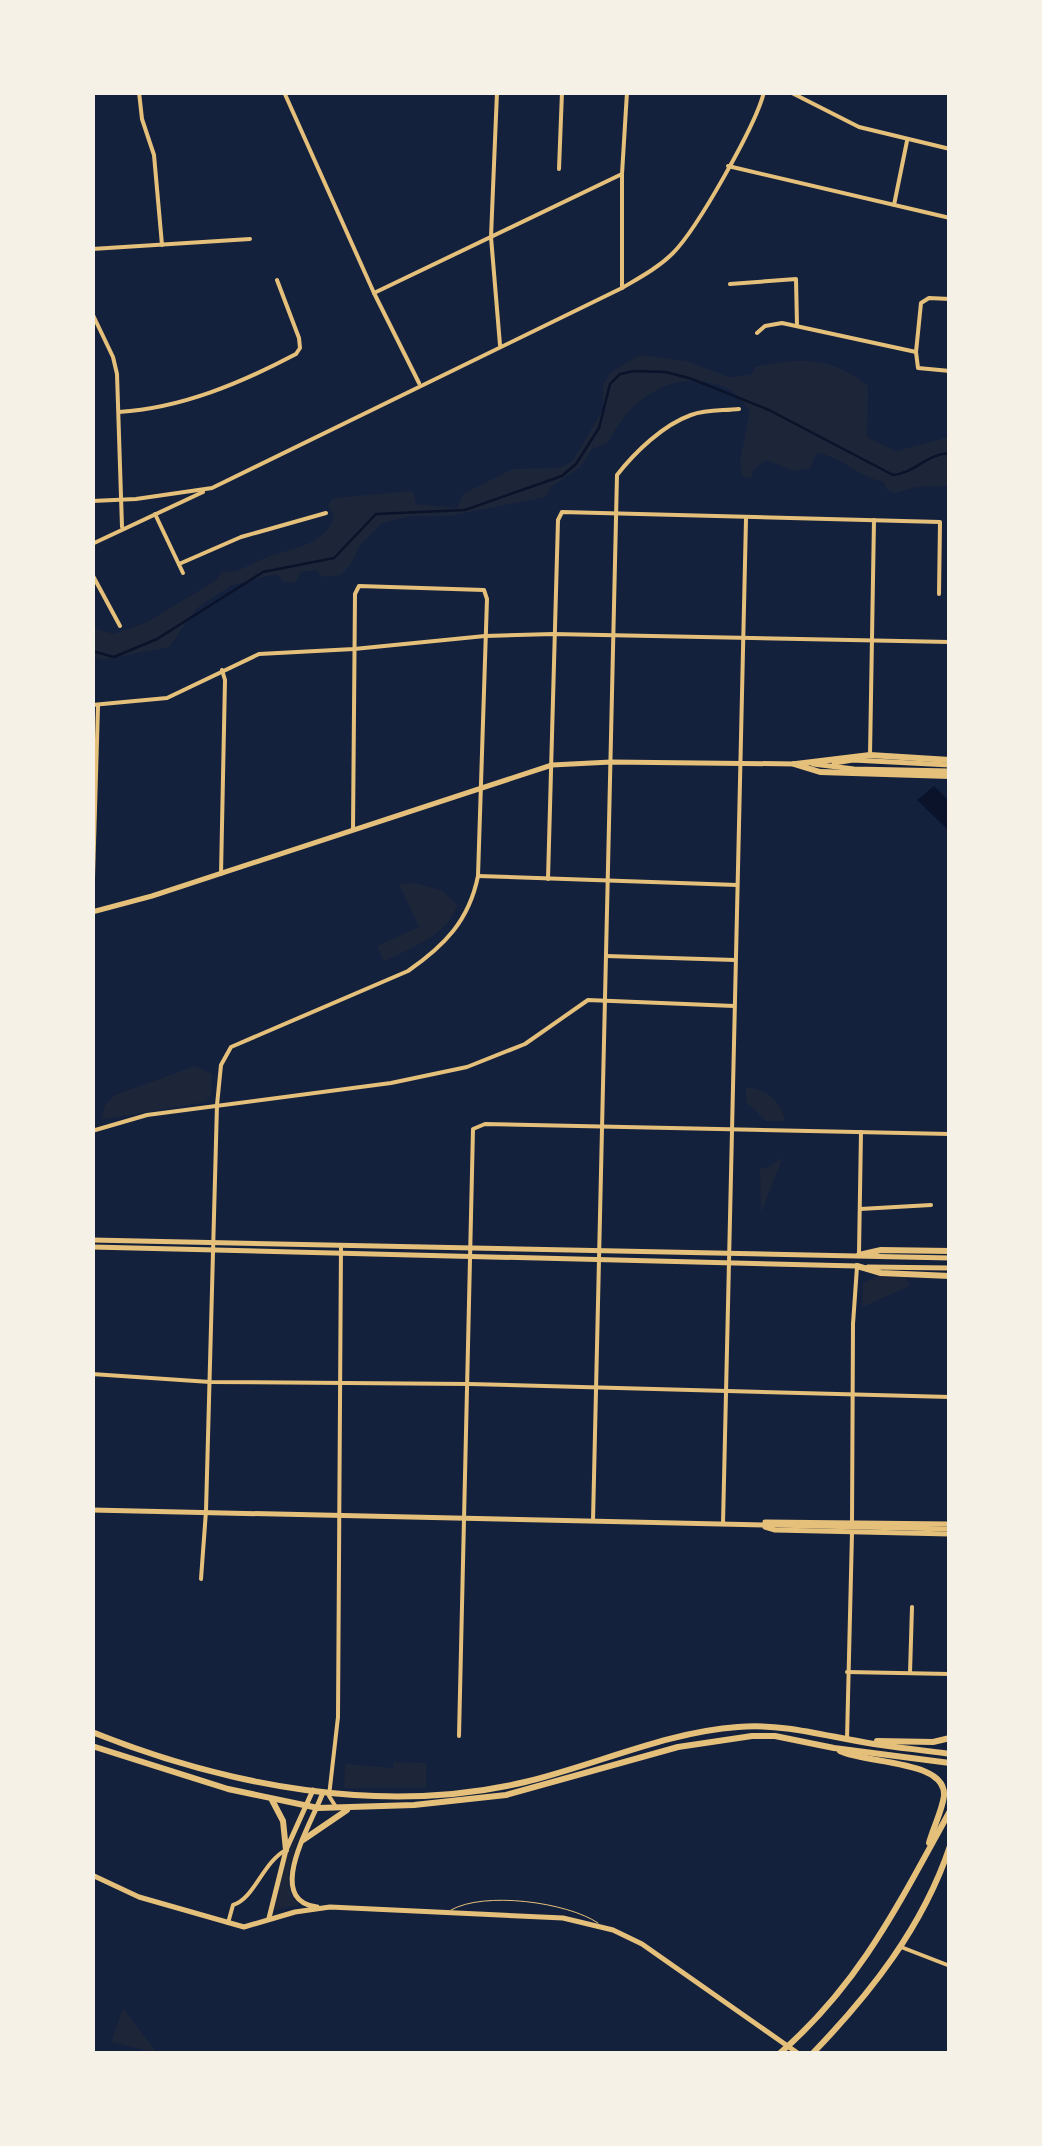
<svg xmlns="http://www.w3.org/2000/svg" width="1042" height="2146" viewBox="0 0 1042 2146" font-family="'Exo 2',sans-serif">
  <rect width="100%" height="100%" fill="#14213d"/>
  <g fill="#1d2539">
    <path d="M640,355l46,6 43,16 22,-2 4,-8c45,-10 76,-11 113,19l-1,51 29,14 53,-14v49l-33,1 -21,6 -9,-4 -2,-7c-26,-5 -41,-25 -67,-29l-7,15 -16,3 -28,-11 -12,9 -3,10 -9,-3 -2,-15 10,-50c-6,-7 -14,-18 -22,-22 -51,-24 -98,8 -120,54l-16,6 -12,18 -30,21 -4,9 -97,19h-39l-28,7 -22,22 -8,17 -11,13 -18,2 -7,-7 -15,2 -6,11 -11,-1 -8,-8 -44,11 -35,23 -28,39 -66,13 -10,-3v-29l21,6 33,-12 68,-41 7,-9c19,1 28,-9 46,-15 25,-10 55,-10 66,-40l-6,-12 5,-7 80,-7 3,13 41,4 6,-14 50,-25 46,-1 14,-7 30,-52v-25l8,-12z"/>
    <path d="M415,883l28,8 14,14c-8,30 -48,44 -73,56l-7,-15 42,-19 -20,-43z"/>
    <polygon points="195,1066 212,1074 211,1096 206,1102 101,1120 105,1105 115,1095"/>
    <path d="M746,1087c21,3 35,13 39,34h-19l-20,-19z"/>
    <polygon points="783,1157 761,1213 760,1168 767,1168"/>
    <polygon points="878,1275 905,1277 910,1286 862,1307 863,1283"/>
    <polygon points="394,1762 426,1763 426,1788 344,1788 345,1764 393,1768"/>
    <path d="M298,1835c-3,24 -20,49 1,70l-25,5 14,-59z"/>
    <polygon points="123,2008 157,2053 111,2042"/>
  </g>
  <polygon fill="#0b132b" points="934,786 949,801 949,831 917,800"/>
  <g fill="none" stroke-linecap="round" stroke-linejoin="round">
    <path stroke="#0b132b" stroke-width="2.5" d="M92,651l22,6 43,-18 106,-67 71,-14 42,-44 89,-4 97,-34 14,-12 23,-36 11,-44 10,-10 14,-3 32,1 26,7 77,31 124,65c22,-2 33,-21 57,-22"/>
    <path stroke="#e5c07b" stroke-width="1" d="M451,1910c33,-19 116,-8 147,13"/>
    <g stroke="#e5c07b" stroke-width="4">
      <polyline points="139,92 142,119 154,155 162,245"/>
      <polyline points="284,92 374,293 419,383"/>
      <polyline points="497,92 491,237 500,345"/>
      <polyline points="790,92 859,127 950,149"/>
      <polyline points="728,166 950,218"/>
      <polyline points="559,169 562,92"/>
      <polyline points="894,205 907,141"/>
      <polyline points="92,249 250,239"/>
      <polyline points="730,284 796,279 797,325"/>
      <polyline points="622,288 622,174 627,92"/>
      <polyline points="374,293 622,174"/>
      <polyline points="950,299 929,298 921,303 916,352 918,368 950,371"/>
      <polyline points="92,313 113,357 117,374 122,527"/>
      <polyline points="757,333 765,326 782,323 916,352"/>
      <path d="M119,412c63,-4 122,-29 177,-58l4,-6 -1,-10 -22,-58"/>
      <path d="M92,501l44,-2 76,-11 410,-200c17,-10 36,-20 51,-35 24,-24 83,-128 91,-161"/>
      <polyline points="155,514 183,573"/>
      <polyline points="92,544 203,492"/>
      <polyline points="179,564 241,537 326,513"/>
      <polyline points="92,574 120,626"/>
      <polyline points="92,705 167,698 259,654 354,649 485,636 553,634 950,642"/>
      <polyline points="870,755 874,520"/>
      <polyline points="221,874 225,680 222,670"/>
      <polyline points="478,876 737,885"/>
      <polyline points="548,879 558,520 562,512 940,522 939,594"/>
      <polyline points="92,912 98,706"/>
      <polyline points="606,956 735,960"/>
      <polyline points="92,1131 147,1115 391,1083 467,1067 525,1044 588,1000 734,1006"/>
      <polyline points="860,1209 931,1205"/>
      <polyline points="859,1253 861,1132"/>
      <polyline points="92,1374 210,1382 469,1384 950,1397"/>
      <path d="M593,1521l24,-1046c18,-23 46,-50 74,-60 16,-6 32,-4 48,-6"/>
      <polyline points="852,1522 853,1324 857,1267"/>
      <polyline points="723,1524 746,519"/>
      <path d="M201,1579l5,-68 11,-406 4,-40 10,-18 177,-76c36,-25 61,-50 70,-95l9,-277 -3,-9 -125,-4 -4,8 -2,236"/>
      <polyline points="847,1672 950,1674"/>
      <polyline points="910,1673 912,1607"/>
      <polyline points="459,1736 473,1129 485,1124 950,1134"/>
      <polyline points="847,1739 852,1533"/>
      <polyline points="336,1807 329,1796 338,1717 341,1245"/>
      <path d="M228,1923l5,-18c21,-6 30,-43 53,-55"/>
      <polyline points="901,1947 950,1966"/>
    </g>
    <g stroke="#e5c07b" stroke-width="5">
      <polyline points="834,763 853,760 950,765"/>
      <polyline points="813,764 854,769 950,771"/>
      <polyline points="92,912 152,896 552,765 611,762 797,764"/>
      <polyline points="92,1510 950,1529"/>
      <polyline points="765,1522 950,1524"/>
      <polyline points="765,1527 775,1530 950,1534"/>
      <polyline points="92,1875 139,1897 244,1927 295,1912 330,1907 563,1918 613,1930 642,1944 799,2054"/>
      <path d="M317,1907c-55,-7 -3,-87 6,-115"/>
      <polyline points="269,1918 286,1850 313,1790"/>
    </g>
    <g stroke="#e5c07b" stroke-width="5">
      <polyline points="92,1240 950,1258"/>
      <polyline points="92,1247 857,1266"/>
      <polyline points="868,1267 950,1268"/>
    </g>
    <g stroke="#e5c07b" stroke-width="6">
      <polyline points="794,764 820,772 950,776"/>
      <polyline points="796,764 870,755 950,760"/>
      <polyline points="859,1255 881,1250 950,1251"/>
      <polyline points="857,1266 881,1273 950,1276"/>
      <path d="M92,1732c135,54 290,84 433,50 71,-17 141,-50 213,-55 47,-4 90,10 136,17 25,4 50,6 76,10"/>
      <polyline points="877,1741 933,1742 950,1738"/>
      <polyline points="92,1746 228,1789 318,1808 414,1805 506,1795 678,1747 752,1736 775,1736 834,1748 950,1763"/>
      <path d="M840,1751c26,13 107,9 104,45 -2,15 -11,32 -15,47"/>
      <polyline points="272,1800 283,1821 286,1850"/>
      <polyline points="303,1840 347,1810"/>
      <path d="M779,2054c82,-71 120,-151 171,-243"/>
      <path d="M812,2054c58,-60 111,-127 138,-208"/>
    </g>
  </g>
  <rect width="1042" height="2146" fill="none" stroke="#f6f1e7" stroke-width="190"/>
</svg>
